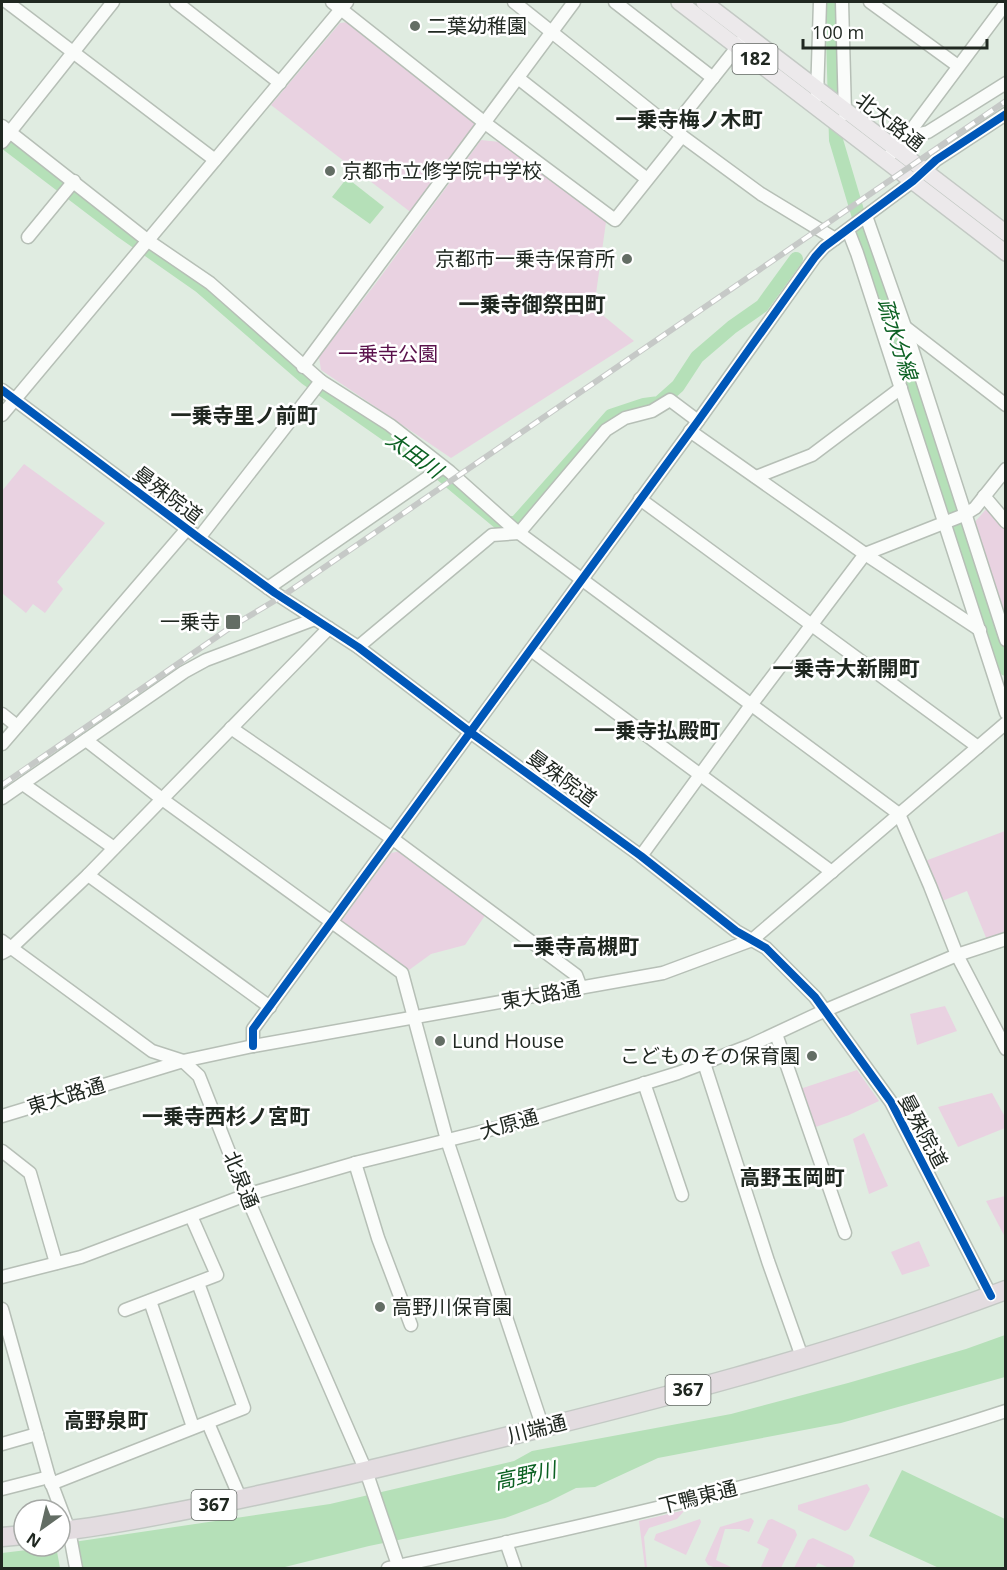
<svg xmlns="http://www.w3.org/2000/svg" width="1007" height="1570" viewBox="0 0 1007 1570" font-family="'Open Sans','Noto Sans JP',sans-serif">
  <rect width="100%" height="100%" fill="#e0ece1"/>
  <g fill="#e9d2e1">
    <polygon points="348,22 475,122 476,129 413,214 271,105 340,23"/>
    <polygon points="481,140 500,142 606,222 594,308 634,341 451,458 321,370 319,357 376,283"/>
    <polygon points="24,464 105,523 57,582 63,589 45,613 33,604 26,613 2,593 2,491"/>
    <polygon points="987,508 1005,530 1005,618 974,523"/>
    <polygon points="1005,831 1005,933 987,940 967,891 942,901 925,861"/>
    <polygon points="400,851 486,914 465,945 431,954 409,970 341,921 391,853"/>
    <polygon points="945,1006 957,1031 917,1045 910,1014"/>
    <polygon points="857,1070 879,1101 849,1115 813,1128 800,1089"/>
    <polygon points="992,1093 1005,1117 1005,1128 958,1147 938,1107"/>
    <polygon points="864,1133 888,1186 869,1194 853,1139"/>
    <polygon points="1005,1196 1006,1236 1005,1237 986,1201"/>
    <polygon points="919,1241 930,1266 902,1275 891,1252"/>
    <polygon points="867,1484 870,1489 849,1529 845,1531 798,1510 798,1505"/>
    <polygon points="685,1510 677,1519 649,1528 644,1537 647,1568 645,1568 639,1521"/>
    <polygon points="751,1518 754,1521 749,1532 740,1529 725,1529 716,1560 733,1568 716,1568 708,1565 705,1560 720,1527"/>
    <polygon points="700,1519 701,1522 686,1555 654,1540 656,1534"/>
    <polygon points="772,1519 795,1530 797,1535 781,1568 761,1567 769,1549 757,1543 768,1520"/>
    <polygon points="813,1538 852,1556 855,1561 852,1568 829,1568 818,1563 815,1568 794,1568 808,1540"/>
  </g>
  <g fill="#b5e0b8">
    <polygon points="347,178 384,207 370,224 332,197"/>
    <polygon points="1005,1335 1005,1377 841,1423 658,1458 595,1487 576,1488 548,1502 505,1518 369,1546 281,1568 2,1568 2,1553 60,1546 60,1544 330,1504 514,1461 532,1451 731,1414 848,1383 966,1349"/>
    <polygon points="902,1470 1005,1519 1005,1568 939,1568 869,1536"/>
  </g>
  <polygon fill="#e0ece1" points="78,1541 82,1568 60,1568 56,1546"/>
  <g fill="none" stroke-linecap="round" stroke-linejoin="round">
    <g stroke="#b5e0b8" stroke-width="14">
      <polyline points="832,2 836,140 881,291 1006,669"/>
      <polyline points="2,140 120,230 200,286 306,378 429,464 502,525 517,522 611,416 644,405 659,403 678,386 697,357 732,327 762,306 796,259"/>
    </g>
    <g stroke="#b6bfb6" stroke-width="15">
      <g id="minor">
        <polyline points="7,2 215,160"/>
        <polyline points="176,2 280,83"/>
        <polyline points="332,2 485,123 615,220 682,136 514,2"/>
        <polyline points="615,2 713,78"/>
        <polyline points="842,2 845,114"/>
        <polyline points="870,2 958,66"/>
        <polyline points="518,78 647,179"/>
        <polyline points="817,96 820,2"/>
        <polyline points="2,126 147,240 210,283 321,381 199,538"/>
        <polyline points="673,128 743,40"/>
        <polyline points="682,136 761,194 835,239"/>
        <polyline points="906,137 928,132 1006,83"/>
        <polyline points="2,142 113,2"/>
        <polyline points="890,155 906,137 1006,3"/>
        <polyline points="866,216 905,327 1006,640"/>
        <polyline points="848,230 857,253 1006,713"/>
        <polyline points="28,237 74,181"/>
        <polyline points="905,327 1006,405"/>
        <polyline points="303,367 574,2"/>
        <polyline points="321,381 390,425 450,472 515,530 899,814 930,886 957,955 1006,1049"/>
        <polyline points="2,390 199,538 275,593 358,647 470,732 641,856 736,931 766,948 815,997 891,1102 991,1296"/>
        <polyline points="2,415 347,2"/>
        <polyline points="690,431 865,554 980,630"/>
        <polyline points="756,477 812,455 901,388"/>
        <polyline points="984,496 1006,522"/>
        <polyline points="640,499 978,747"/>
        <polyline points="268,588 443,467"/>
        <polyline points="358,647 492,535 519,533 606,430 625,418 652,411 670,400 698,421"/>
        <polyline points="531,650 832,872"/>
        <polyline points="2,714 17,726"/>
        <polyline points="231,728 393,839 576,975 581,988"/>
        <polyline points="86,740 162,799 402,973 447,1140 540,1419 544,1427"/>
        <polyline points="2,744 187,529"/>
        <polyline points="23,784 114,848"/>
        <polyline points="2,798 184,672 206,660 315,619"/>
        <polyline points="641,856 751,705 865,554 964,515 975,508 1006,469"/>
        <polyline points="88,875 270,1007"/>
        <polyline points="2,941 152,1051 183,1061 199,1076 246,1195 366,1471 399,1568"/>
        <polyline points="2,953 11,948 88,875 329,628"/>
        <polyline points="776,1034 845,1233"/>
        <polyline points="253,1046 253,1029 698,421 815,257 824,247 913,181 936,160 1006,114"/>
        <polyline points="704,1063 768,1261 802,1357"/>
        <polyline points="644,1083 682,1195"/>
        <polyline points="2,1116 183,1061 253,1046 663,973 752,940 1006,723"/>
        <polyline points="2,1151 30,1173 56,1263"/>
        <polyline points="355,1163 378,1238 411,1325"/>
        <polyline points="2,1277 81,1257 246,1195 359,1162 517,1123 678,1073 751,1045 826,1010 957,955 1006,939"/>
        <polyline points="150,1301 193,1427"/>
        <polyline points="2,1309 49,1477 69,1530 76,1568"/>
        <polyline points="125,1310 217,1275 191,1216"/>
        <polyline points="208,1423 241,1500"/>
        <polyline points="2,1444 37,1434"/>
        <polyline points="51,1484 244,1408 198,1283"/>
        <polyline points="2,1489 49,1477"/>
        <polyline points="506,1542 515,1568"/>
        <path d="M388,1568c207,-44 416,-91 618,-157"/>
      </g>
    </g>
    <g stroke="#c3c9c4" stroke-width="18">
      <g id="major">
        <polyline points="679,2 1006,253"/>
        <polyline points="704,2 1006,233"/>
      </g>
    </g>
    <g stroke="#c3c9c4" stroke-width="21">
      <g id="highway">
        <path d="M60,1531c42,-4 84,-13 126,-21 93,-18 185,-40 278,-63 181,-44 366,-91 542,-157"/>
        <polyline points="2,1537 24,1535"/>
      </g>
    </g>
    <use href="#minor" stroke="#fafcfa" stroke-width="12"/>
    <use href="#major" stroke="#ece9eb" stroke-width="15"/>
    <use href="#highway" stroke="#e3dce0" stroke-width="18"/>
    <g stroke="#c6c9c7" stroke-width="6">
      <polyline id="rail" points="2,785 234,625 281,597 1006,101"/>
    </g>
    <use href="#rail" stroke="#fff" stroke-width="4" stroke-dasharray="11" stroke-linecap="butt"/>
    <g stroke="#fff" stroke-width="11">
      <g id="cycleway">
        <polyline points="2,390 199,538 275,593 358,647 470,732 641,856 736,931 766,948 815,997 891,1102 991,1296"/>
        <polyline points="253,1046 253,1029 698,421 815,257 824,247 913,181 936,160 1006,114"/>
      </g>
    </g>
    <use href="#cycleway" stroke="#0057b8" stroke-width="8"/>
  </g>
  <g fill="#636d64" stroke="#fff" stroke-width="2">
    <circle cx="415" cy="26" r="6"/>
    <circle cx="330" cy="171" r="6"/>
    <circle cx="627" cy="259" r="6"/>
    <rect x="225" y="614" width="16" height="16" rx="3"/>
    <circle cx="440" cy="1041" r="6"/>
    <circle cx="812" cy="1056" r="6"/>
    <circle cx="380" cy="1307" r="6"/>
  </g>
  <g text-anchor="middle" stroke-width="5" stroke-linejoin="round" paint-order="stroke">
    <g fill="#fff" stroke="#636864" stroke-width="1.5">
      <rect x="732.5" y="44" width="45" height="30" rx="4.5"/>
      <rect x="665.5" y="1375" width="45" height="30" rx="4.5"/>
      <rect x="191.5" y="1490" width="45" height="30" rx="4.5"/>
    </g>
    <g font-size="18" font-weight="bold" fill="#202821">
      <text x="755" y="65">182</text>
      <text x="688" y="1396">367</text>
      <text x="214" y="1511">367</text>
    </g>
    <g font-size="20" fill="#202821" stroke="#fff" text-anchor="start">
      <text x="427" y="33">二葉幼稚園</text>
      <text x="342" y="178">京都市立修学院中学校</text>
      <text x="615" y="266" text-anchor="end">京都市一乗寺保育所</text>
      <text x="220" y="629" text-anchor="end">一乗寺</text>
      <text x="452" y="1048">Lund House</text>
      <text x="800" y="1063" text-anchor="end">こどものその保育園</text>
      <text x="392" y="1314">高野川保育園</text>
    </g>
    <g font-size="20" fill="#202821" stroke="#fff">
      <text transform="translate(890 122) rotate(38)" y="7">北大路通</text>
      <text transform="translate(168 495) rotate(37)" y="7">曼殊院道</text>
      <text transform="translate(562 778) rotate(36)" y="7">曼殊院道</text>
      <text transform="translate(541 995) rotate(-10)" y="7">東大路通</text>
      <text transform="translate(66 1096) rotate(-17)" y="7">東大路通</text>
      <text transform="translate(509 1124) rotate(-16)" y="7">大原通</text>
      <text transform="translate(923 1131) rotate(62)" y="7">曼殊院道</text>
      <text transform="translate(241 1180) rotate(68)" y="7">北泉通</text>
      <text transform="translate(537 1429) rotate(-14)" y="7">川端通</text>
      <text transform="translate(698 1497) rotate(-14)" y="7">下鴨東通</text>
    </g>
    <g font-size="20" fill="#5a124c" stroke="#fff">
      <text x="388" y="361">一乗寺公園</text>
    </g>
    <g font-size="21" font-weight="bold" fill="#202821" stroke="#fff">
      <text x="689" y="127">一乗寺梅ノ木町</text>
      <text x="532" y="312">一乗寺御祭田町</text>
      <text x="244" y="423">一乗寺里ノ前町</text>
      <text x="846" y="676">一乗寺大新開町</text>
      <text x="657" y="738">一乗寺払殿町</text>
      <text x="576" y="954">一乗寺高槻町</text>
      <text x="226" y="1124">一乗寺西杉ノ宮町</text>
      <text x="792" y="1185">高野玉岡町</text>
      <text x="106" y="1428">高野泉町</text>
    </g>
    <g font-size="21" font-style="italic" fill="#0b6122" stroke="#fff">
      <text transform="translate(897 339) rotate(72)" y="7">疏水分線</text>
      <text transform="translate(414 455) rotate(36)" y="7">太田川</text>
      <text transform="translate(525 1476) rotate(-12)" y="7">高野川</text>
    </g>
  </g>
  <rect width="1007" height="1570" fill="none" stroke="#202821" stroke-width="6"/>
  <g transform="translate(42 1528) rotate(214)"><circle r="28" fill="#ffffff" stroke="#a6a9a6" stroke-width="1.5"/>
  <path d="M0-4.5L10 22L0 15L-10 22Z" fill="#636d64"/>
  <text y="-9" font-size="16" font-weight="bold" text-anchor="middle" fill="#202821">N</text>
  </g>
  <path d="M803 39v9h184v-9" fill="none" stroke="#202821" stroke-width="3"/>
  <text x="812" y="39" font-size="18" fill="#202821" stroke="#ffffff" stroke-width="4.5" paint-order="stroke">100 m</text>
</svg>
